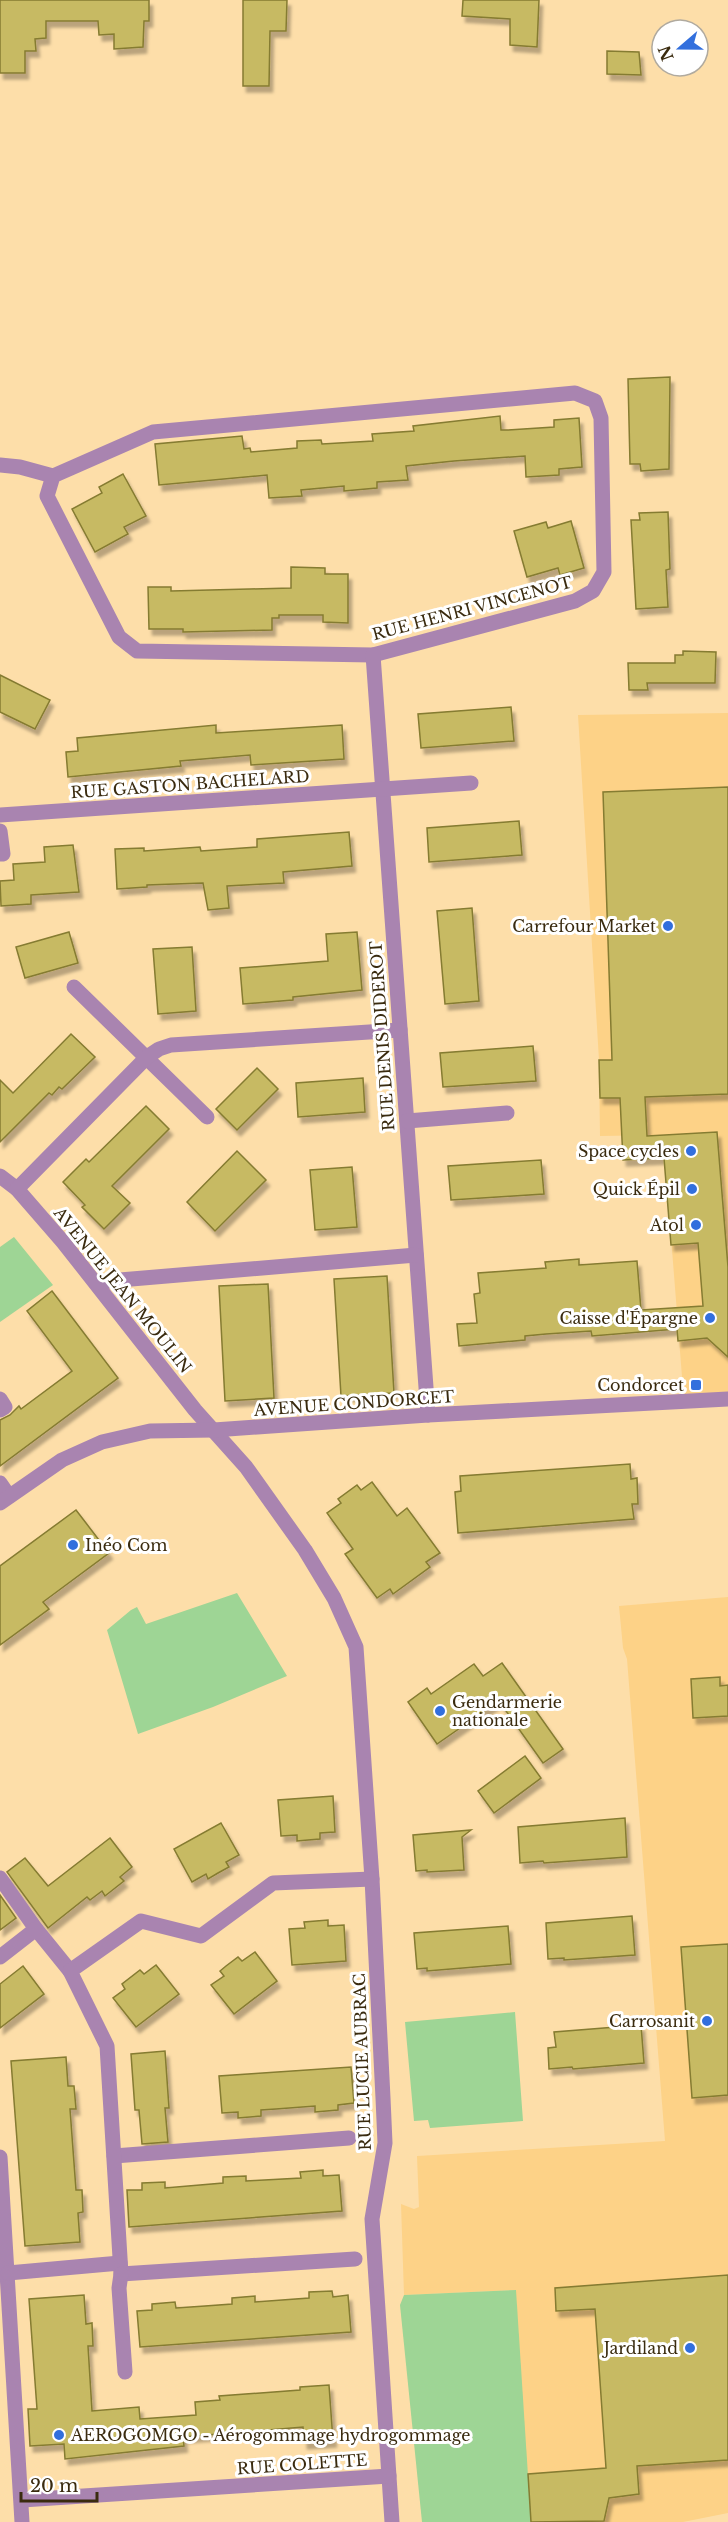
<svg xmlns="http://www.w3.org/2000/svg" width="728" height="2522" viewBox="0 0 728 2522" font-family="'Libre Baskerville',serif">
  <defs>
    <filter id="shadow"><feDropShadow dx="3.5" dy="6" stdDeviation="1.5" flood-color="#0004"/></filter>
  </defs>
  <rect width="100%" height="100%" fill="#fddea9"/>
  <g fill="#fdd287">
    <polygon points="728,713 728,1399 684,1402 663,1135 600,1136 599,1060 578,715"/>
    <polygon points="728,1597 728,2513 683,2522 530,2522 515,2290 404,2295 401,2204 414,2209 419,2207 417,2156 665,2141 627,1659 623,1648 619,1606"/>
  </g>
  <g fill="#9ed595">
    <polygon points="14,1237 53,1285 0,1322 0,1247"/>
    <polygon points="237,1593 287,1676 213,1707 138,1734 107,1630 131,1610 137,1607 146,1624"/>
    <polygon points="515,2012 523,2121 430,2128 428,2120 414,2121 405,2022"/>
    <polygon points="516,2290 531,2522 422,2522 400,2305 404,2295"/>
  </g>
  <g fill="#c7ba63" stroke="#857b31" stroke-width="1.5" filter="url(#shadow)">
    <polygon points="0,0 149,0 149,21 144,21 143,47 114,49 114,34 99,35 98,21 46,21 46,38 35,39 36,51 25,51 25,73 0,73"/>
    <polygon points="243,0 287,0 286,31 270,31 269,86 243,86"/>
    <polygon points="463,0 539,0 537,47 510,45 510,19 462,16"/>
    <polygon points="607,51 639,52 641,75 607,74"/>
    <polygon points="670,377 669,469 641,471 640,464 630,464 628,379"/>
    <polygon points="500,416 501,430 508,430 554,427 554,420 579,418 582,467 559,469 559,475 526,477 525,456 454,461 406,466 408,480 377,482 377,488 344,491 344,486 301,490 302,496 269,498 267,475 159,485 155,444 242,436 244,449 250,448 251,452 297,448 297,441 321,440 322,444 373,441 372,434 414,431 413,426"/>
    <polygon points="123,474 146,516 124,527 128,534 95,552 72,509 102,493 99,487"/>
    <polygon points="668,512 670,569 666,570 668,607 636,609 631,520 640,520 639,513"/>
    <polygon points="571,521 584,568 560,575 558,568 527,577 514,531 546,522 548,528"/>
    <polygon points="291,567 325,568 325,574 348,574 348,623 323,622 323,615 279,615 279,618 272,618 272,630 183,632 183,629 149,629 148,587 171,587 171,591 291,588"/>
    <polygon points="683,651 716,652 715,683 647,683 648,690 629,690 628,663 675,663 675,655 683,655"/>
    <polygon points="0,675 50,700 35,729 0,712"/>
    <polygon points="511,707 514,741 421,748 418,714"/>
    <polygon points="216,725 216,733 342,725 344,759 251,765 250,755 180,761 181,766 68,777 66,752 78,751 77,738"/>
    <polygon points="728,787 728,1094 645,1097 647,1136 717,1132 728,1267 728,1357 707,1338 678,1341 677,1329 592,1336 591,1331 546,1334 525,1336 525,1340 459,1346 457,1324 477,1323 474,1294 480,1293 478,1273 546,1268 545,1262 579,1259 579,1265 637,1261 641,1310 703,1306 698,1243 671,1245 664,1158 623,1160 620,1098 600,1098 599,1060 612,1060 603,792"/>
    <polygon points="519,821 522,855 429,862 427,828"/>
    <polygon points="349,832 352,866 283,872 284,883 227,886 229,908 208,910 203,883 147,885 147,887 117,889 115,849 144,848 144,851 200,847 201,851 257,847 257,839"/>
    <polygon points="73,845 79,892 31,895 31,904 1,906 0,881 14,880 13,864 45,862 44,847"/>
    <polygon points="472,908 479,1001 445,1004 437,911"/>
    <polygon points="69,932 78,963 25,978 16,947"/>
    <polygon points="357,932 362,990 293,997 293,1000 243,1004 240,968 328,961 326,934"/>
    <polygon points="192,947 196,1011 158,1014 153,949"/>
    <polygon points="71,1034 95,1057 62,1089 59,1087 52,1095 49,1093 0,1142 0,1080 13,1093"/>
    <polygon points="533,1046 536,1081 443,1087 440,1053"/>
    <polygon points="257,1068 278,1089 237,1130 216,1109"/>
    <polygon points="363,1078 365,1112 298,1117 296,1083"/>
    <polygon points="146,1106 169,1129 112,1186 130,1203 104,1229 82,1207 85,1205 63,1182 86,1159 89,1162"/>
    <polygon points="237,1151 266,1180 215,1231 187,1202"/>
    <polygon points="541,1160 544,1194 451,1200 448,1166"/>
    <polygon points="352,1167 357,1227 315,1230 310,1170"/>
    <polygon points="387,1276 394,1393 341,1396 334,1279"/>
    <polygon points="268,1284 274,1398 225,1401 219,1286"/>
    <polygon points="52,1291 118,1378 0,1466 0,1420 10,1415 19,1406 21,1409 72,1371 27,1311"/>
    <polygon points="630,1464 631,1479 637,1478 638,1504 632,1504 634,1519 458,1533 455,1492 461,1491 460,1476"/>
    <polygon points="372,1482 397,1516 407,1508 440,1553 426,1562 430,1567 393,1594 390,1589 377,1598 345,1554 353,1549 327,1513 341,1503 338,1499 357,1485 361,1490"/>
    <polygon points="76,1510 109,1553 43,1602 49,1609 0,1645 0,1566"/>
    <polygon points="502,1663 563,1749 543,1763 499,1701 437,1744 408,1702 427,1688 431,1694 474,1664 483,1676"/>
    <polygon points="720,1677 720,1686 728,1685 728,1716 693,1718 691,1679"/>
    <polygon points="525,1756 541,1778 494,1813 478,1791"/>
    <polygon points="333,1796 335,1832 320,1833 320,1839 308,1840 297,1841 297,1835 281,1836 278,1800"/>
    <polygon points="625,1818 627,1857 544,1863 543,1861 520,1863 518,1827"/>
    <polygon points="221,1823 239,1855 226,1862 229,1867 218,1873 208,1879 206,1874 192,1882 174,1849"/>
    <polygon points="471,1830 462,1837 464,1870 427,1872 427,1870 416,1871 413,1835"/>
    <polygon points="110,1838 132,1867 120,1877 124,1881 105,1896 102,1891 90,1900 87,1897 48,1928 7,1872 25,1858 48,1886"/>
    <polygon points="0,1895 16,1918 0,1930"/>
    <polygon points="632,1916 635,1955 564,1960 564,1958 548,1959 546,1923"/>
    <polygon points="328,1920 328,1926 344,1925 346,1961 292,1965 289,1929 305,1928 304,1922"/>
    <polygon points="508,1926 511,1964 427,1971 427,1968 417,1969 414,1933"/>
    <polygon points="728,1944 728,2095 692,2098 681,1947"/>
    <polygon points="255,1952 277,1981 234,2014 211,1985 224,1976 220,1971 226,1966 238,1957 242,1961"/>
    <polygon points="156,1965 179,1994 136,2027 113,1998 125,1989 122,1984 140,1970 144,1974"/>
    <polygon points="23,1966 44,1994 0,2028 0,1984"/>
    <polygon points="641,2025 644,2063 573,2069 572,2067 549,2069 548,2048 556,2047 554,2032"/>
    <polygon points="165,2051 169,2108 165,2108 168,2142 142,2144 139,2110 135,2110 131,2054"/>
    <polygon points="66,2057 68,2086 74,2086 76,2109 70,2109 76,2190 82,2190 83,2212 78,2213 80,2242 25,2246 11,2061"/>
    <polygon points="351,2067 354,2103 338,2105 338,2110 315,2112 315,2106 276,2109 261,2110 261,2116 238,2118 238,2112 222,2113 219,2076"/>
    <polygon points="323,2170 323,2176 339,2175 342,2211 129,2227 127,2190 142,2190 142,2183 165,2182 165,2188 223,2183 223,2177 246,2176 246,2181 301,2178 300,2172"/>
    <polygon points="728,2275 728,2460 637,2466 639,2494 609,2498 604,2521 531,2522 528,2474 606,2468 595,2309 556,2311 555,2288"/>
    <polygon points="332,2291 333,2297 348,2295 351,2332 140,2347 137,2311 152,2310 152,2304 175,2302 176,2308 205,2306 232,2304 232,2298 255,2296 255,2302 309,2298 309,2292"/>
    <polygon points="84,2295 86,2324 92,2323 93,2346 88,2346 92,2411 139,2407 140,2419 196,2415 195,2402 220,2400 219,2396 300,2390 300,2387 329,2385 333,2441 304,2443 303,2427 183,2437 184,2446 65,2459 64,2444 30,2446 28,2409 37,2409 29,2299"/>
  </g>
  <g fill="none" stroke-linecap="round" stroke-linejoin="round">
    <g stroke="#a984b0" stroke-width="15">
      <polyline points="0,465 20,467 53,476 153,432 575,393 595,401 601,418 604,572 593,591 575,601 373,655 137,651 119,637 47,496 53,476"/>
      <polyline points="373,655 428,1415"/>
      <polyline points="0,815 471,783"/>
      <polyline points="0,831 3,854 0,854"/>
      <polyline points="74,987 207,1117"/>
      <polyline points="407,1121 507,1113"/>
      <polyline points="0,1176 17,1189 63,1242 195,1410 246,1467 305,1550 334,1598 356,1647 372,1879 383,2098 385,2143 372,2219 392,2522"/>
      <polyline points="17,1189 147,1057 159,1049 171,1045 400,1030"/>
      <polyline points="96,1282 416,1255"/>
      <polyline points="0,1399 5,1407 0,1410"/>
      <polyline points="0,1483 9,1496"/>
      <polyline points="0,1503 62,1460 102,1442 150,1431 214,1430 428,1415 728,1399"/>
      <polyline points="0,1878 36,1929"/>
      <polyline points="0,1957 36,1929 70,1971"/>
      <polyline points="114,2156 349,2138"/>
      <polyline points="0,2157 22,2522"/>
      <polyline points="355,2259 121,2274 107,2046 70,1971 141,1921 201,1936 273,1883 372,1879"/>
      <polyline points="8,2273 120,2263"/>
      <polyline points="121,2274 119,2288 125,2372"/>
      <polyline points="22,2500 389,2476"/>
    </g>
  </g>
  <g fill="#326fdd" stroke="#fff" stroke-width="2">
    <circle cx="668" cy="926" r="6"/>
    <circle cx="691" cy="1151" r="6"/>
    <circle cx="692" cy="1189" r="6"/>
    <circle cx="696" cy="1225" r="6"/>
    <circle cx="710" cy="1318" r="6"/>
    <rect x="690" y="1379" width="12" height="12" rx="3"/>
    <circle cx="73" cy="1545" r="6"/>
    <circle cx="440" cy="1711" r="6"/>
    <circle cx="707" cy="2021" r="6"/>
    <circle cx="690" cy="2348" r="6"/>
    <circle cx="59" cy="2435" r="6"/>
  </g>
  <g text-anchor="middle" stroke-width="6" stroke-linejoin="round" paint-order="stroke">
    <g font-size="16" fill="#3a2b0f" stroke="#fff">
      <text transform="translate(472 608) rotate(-15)" y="6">RUE HENRI VINCENOT</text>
      <text transform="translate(190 784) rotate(-4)" y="6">RUE GASTON BACHELARD</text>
      <text transform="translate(382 1036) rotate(-94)" y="6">RUE DENIS DIDEROT</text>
      <text transform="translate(123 1290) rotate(51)" y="6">AVENUE JEAN MOULIN</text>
      <text transform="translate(354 1403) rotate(-4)" y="6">AVENUE CONDORCET</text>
      <text transform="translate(362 2062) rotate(-92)" y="6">RUE LUCIE AUBRAC</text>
      <text transform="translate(302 2464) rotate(-4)" y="6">RUE COLETTE</text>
    </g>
    <g font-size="16" fill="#3a2b0f" stroke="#fff" text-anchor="end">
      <text x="656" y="932">Carrefour Market</text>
      <text x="679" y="1157">Space cycles</text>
      <text x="680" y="1195">Quick Épil</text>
      <text x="684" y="1231">Atol</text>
      <text x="698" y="1324">Caisse d'Épargne</text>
      <text x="684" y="1391">Condorcet</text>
      <text x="85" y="1551" text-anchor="start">Inéo Com</text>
      <text x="452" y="1708" text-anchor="start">Gendarmerie<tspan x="452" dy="18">nationale</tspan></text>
      <text x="695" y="2027">Carrosanit</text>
      <text x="678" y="2354">Jardiland</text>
      <text x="71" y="2441" text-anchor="start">AEROGOMGO - Aérogommage hydrogommage</text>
    </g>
  </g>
  <g transform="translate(680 48) rotate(250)"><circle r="28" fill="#ffffff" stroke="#b0aa9f" stroke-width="1.5"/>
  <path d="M0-4.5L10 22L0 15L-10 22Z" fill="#326fdd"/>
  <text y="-9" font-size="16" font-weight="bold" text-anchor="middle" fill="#3a2b0f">N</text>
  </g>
  <path d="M21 2492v9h76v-9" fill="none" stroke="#3a2b0f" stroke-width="3"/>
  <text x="30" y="2492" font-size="18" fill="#3a2b0f" stroke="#ffffff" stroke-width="4.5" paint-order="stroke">20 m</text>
</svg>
